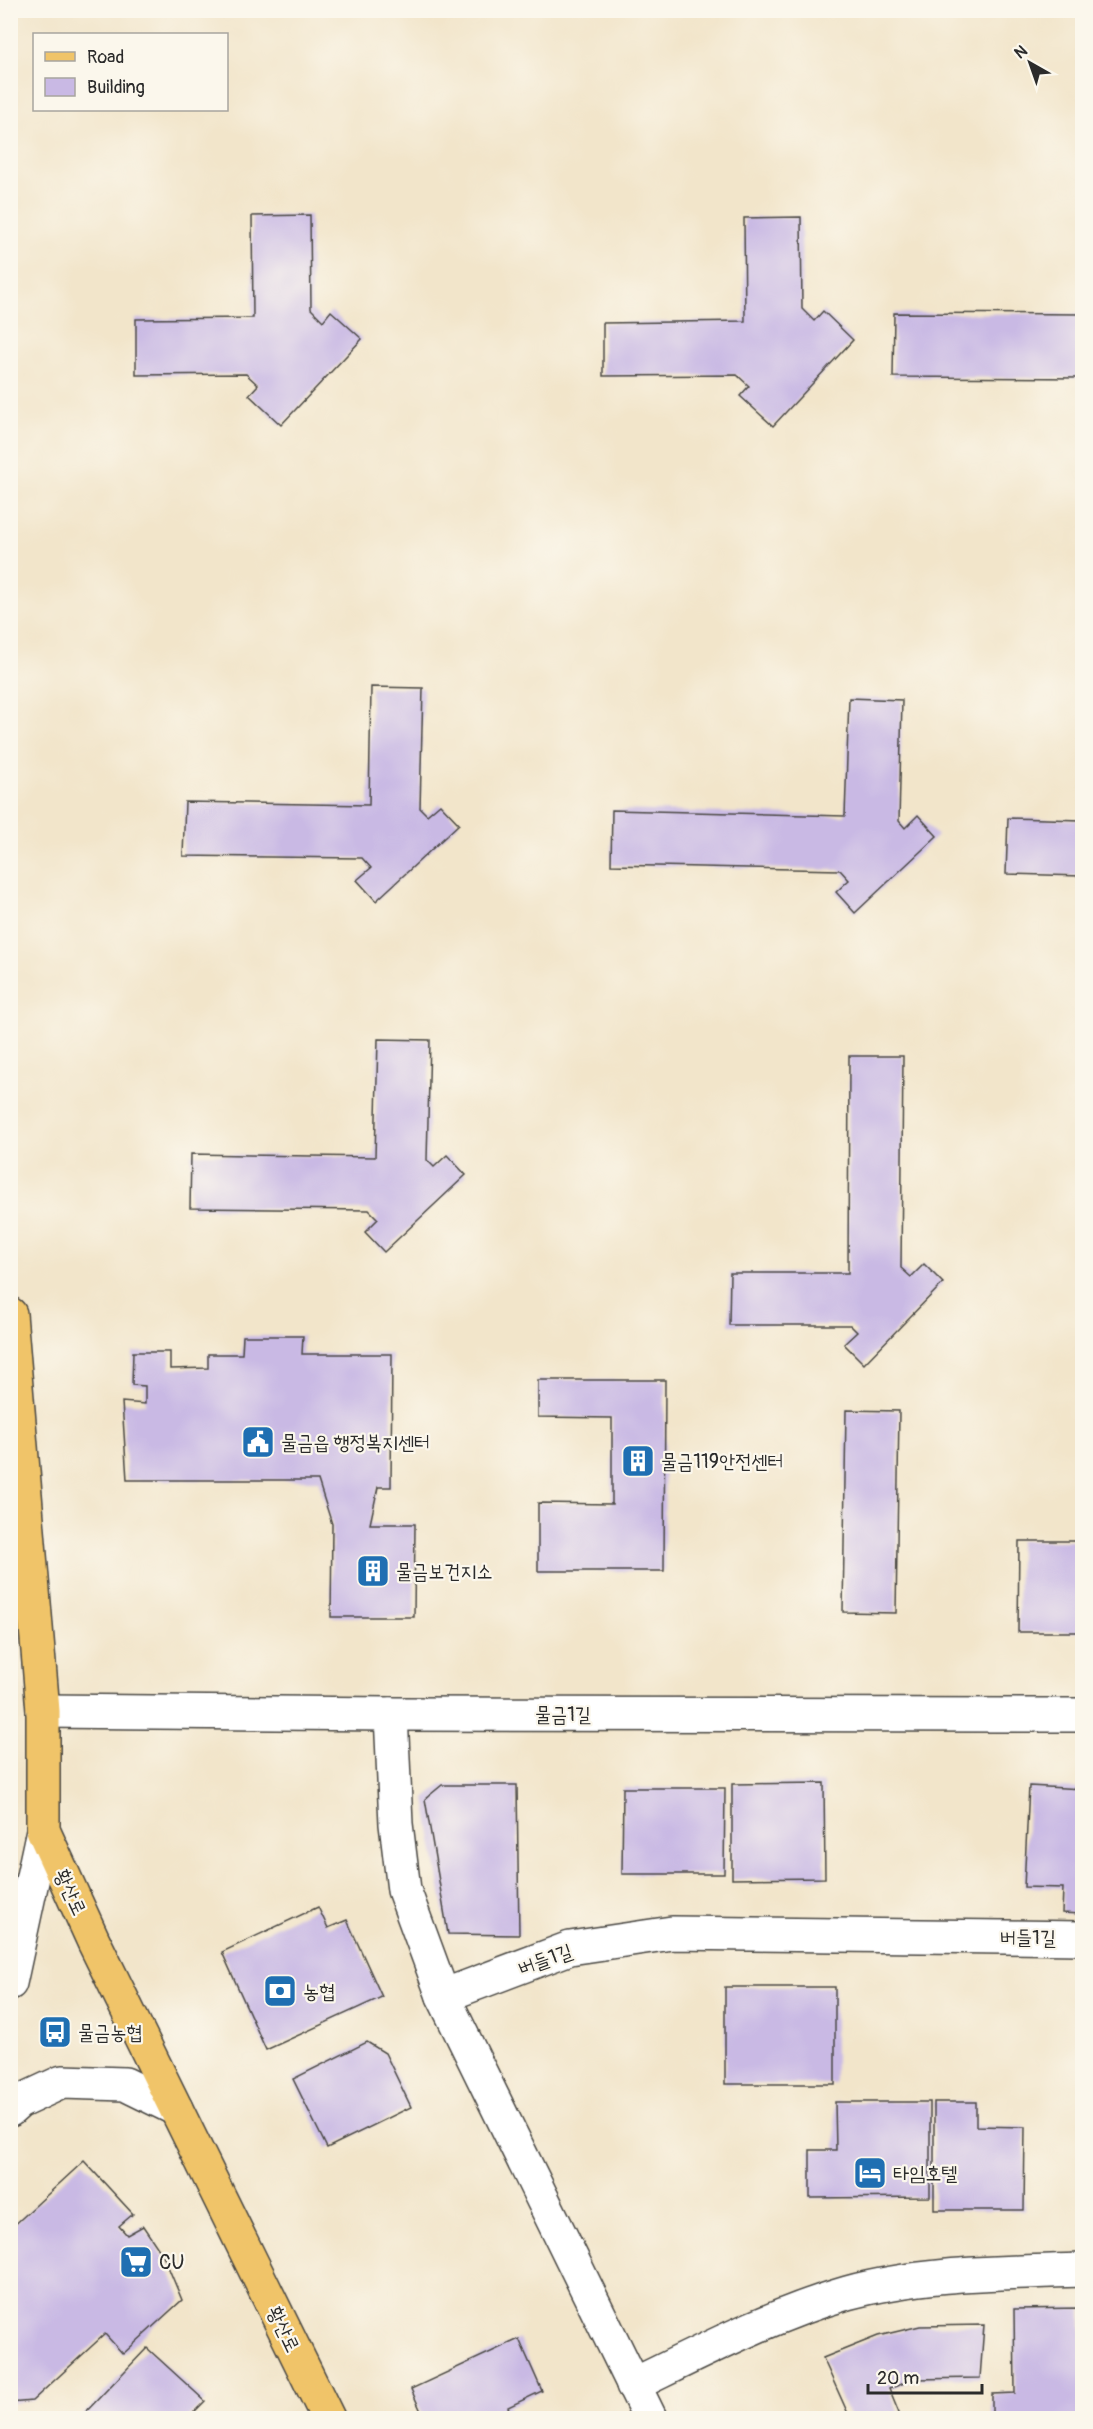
<svg xmlns="http://www.w3.org/2000/svg" width="1093" height="2429" viewBox="0 0 1093 2429" font-family="Pangolin,'Poor Story',sans-serif">
  <rect width="100%" height="100%" fill="#fbf7ec"/>
  <filter id="ink" filterUnits="userSpaceOnUse"><feTurbulence type="fractalNoise" baseFrequency=".0167" numOctaves="2"/><feDisplacementMap in="SourceGraphic" scale="12" xChannelSelector="R" yChannelSelector="G"/><feConvolveMatrix kernelMatrix="1 2 1 2 8 2 1 2 1" color-interpolation-filters="sRGB"/></filter>
  <filter id="wash" filterUnits="userSpaceOnUse"><feTurbulence type="fractalNoise" baseFrequency=".008" numOctaves="4" result="noise"/><feDisplacementMap in="SourceGraphic" scale="24" xChannelSelector="R" yChannelSelector="G"/><feGaussianBlur stdDeviation="1.35" result="paint"/><feColorMatrix in="noise" values="0 0 0 0 0 0 0 0 0 0 0 0 0 0 0 0 0 1.4 0 .05"/><feComposite in="paint" operator="in"/></filter>
  <g filter="url(#wash)">
    <rect width="100%" height="100%" fill="#f2e5ca"/>
    <g id="blocks">
      <g fill="#c9b9e4">
        <polygon points="310,215 311,309 323,321 331,311 362,339 281,425 249,395 258,385 246,374 136,375 136,319 253,318 252,216"/>
        <polygon points="801,217 802,309 814,321 823,311 853,340 773,426 740,396 749,386 737,375 603,376 603,323 745,321 744,218"/>
        <polygon points="894,313 1082,314 1082,378 893,377"/>
        <polygon points="371,687 423,688 420,808 427,815 440,804 459,824 376,901 357,880 371,868 362,858 183,856 185,802 369,805"/>
        <polygon points="849,698 902,700 899,821 905,828 918,815 937,836 855,913 836,892 849,880 840,870 611,865 612,810 845,816"/>
        <polygon points="1008,818 1082,820 1082,876 1006,874"/>
        <polygon points="378,1039 430,1040 427,1160 434,1167 447,1155 466,1175 384,1252 365,1232 378,1219 369,1210 190,1208 191,1154 375,1157"/>
        <polygon points="849,1056 903,1056 901,1268 911,1277 924,1264 943,1283 864,1364 844,1344 857,1332 850,1325 729,1325 730,1273 848,1273"/>
        <polygon points="243,1336 303,1336 302,1354 392,1354 391,1487 378,1487 370,1524 415,1524 414,1617 331,1617 332,1524 318,1480 127,1480 122,1402 145,1404 145,1386 132,1385 133,1352 170,1352 170,1369 208,1368 208,1354 242,1354"/>
        <polygon points="538,1380 665,1380 664,1571 538,1571 538,1503 612,1504 612,1418 538,1417"/>
        <polygon points="846,1410 899,1411 896,1613 843,1612"/>
        <polygon points="1019,1541 1082,1541 1082,1632 1018,1632"/>
        <polygon points="824,1783 825,1878 732,1879 732,1784"/>
        <polygon points="442,1785 517,1785 519,1935 448,1934 425,1799"/>
        <polygon points="1029,1786 1082,1789 1082,1914 1062,1913 1063,1888 1024,1887"/>
        <polygon points="623,1788 725,1788 724,1874 622,1874"/>
        <polygon points="318,1907 328,1928 347,1920 382,1997 266,2050 222,1952"/>
        <rect x="725" y="1987" width="110" height="97"/>
        <polygon points="367,2042 385,2053 411,2107 327,2148 293,2079"/>
        <polygon points="835,2102 930,2102 930,2197 810,2198 810,2150 836,2150"/>
        <polygon points="934,2102 976,2102 976,2126 1025,2127 1024,2210 934,2210"/>
        <polygon points="84,2161 133,2214 119,2226 127,2235 143,2226 164,2257 182,2300 123,2354 105,2334 32,2401 10,2403 10,2229"/>
        <polygon points="1082,2308 1082,2418 992,2418 992,2394 1015,2393 1014,2309"/>
        <polygon points="984,2325 980,2378 914,2379 889,2389 901,2418 850,2418 823,2358 878,2336 920,2326"/>
        <polygon points="519,2339 542,2391 508,2407 513,2418 424,2418 411,2389"/>
        <polygon points="147,2348 205,2401 188,2418 80,2418"/>
      </g>
    </g>
  </g>
  <g filter="url(#ink)">
    <use href="#blocks" fill-opacity="0" stroke="#494743" stroke-width="1.5"/>
    <g fill="none" stroke-linecap="round" stroke-linejoin="round">
      <g stroke="#494743" stroke-width="36">
        <g id="minor">
          <polyline points="43,1711 391,1714 1082,1715"/>
          <polyline points="391,1714 396,1824 404,1890 443,1996 650,2418"/>
          <polyline points="10,1983 43,1830"/>
          <polyline points="443,1996 570,1948 672,1933 1082,1938"/>
          <polyline points="10,2110 19,2102 62,2082 125,2084 176,2109"/>
          <path d="M633,2385c70,-34 139,-70 214,-92 76,-21 157,-20 235,-23"/>
        </g>
      </g>
      <g stroke="#494743" stroke-width="36">
        <polyline id="major" points="10,1314 43,1711 43,1830 94,1942 328,2418"/>
      </g>
      <use href="#minor" stroke="#fff" stroke-width="33"/>
      <use href="#major" stroke="#f0c469" stroke-width="33"/>
    </g>
  </g>
  <defs>
    <g id="civic-square" transform="scale(1.725)"><rect x="-9" y="-9" width="18" height="18" rx="4" fill="#1f6fb2" stroke="#fbf7ec"/><path d="M-.6-6.5H3V-4.5H.6V-3L4-1V1h2V6H-6V1h2V-1L-.6-3ZM-1.2 2.5V6h2.4V2.5Z" fill="#fff"/></g>
    <g id="building-square" transform="scale(1.725)"><rect x="-9" y="-9" width="18" height="18" rx="4" fill="#1f6fb2" stroke="#fbf7ec"/><path d="M-4-6H4V6H1V3H-1V6H-4ZM-2.5-4.3h1.7v1.8h-1.7ZM.8-4.3h1.7v1.8H.8ZM-2.5-1h1.7V.8h-1.7ZM.8-1h1.7V.8H.8Z" fill="#fff"/></g>
    <g id="bank-square" transform="scale(1.725)"><rect x="-9" y="-9" width="18" height="18" rx="4" fill="#1f6fb2" stroke="#fbf7ec"/><path d="M-6-4H6V4H-6ZM0-2.3a2.3 2.3 0 1 0 0 4.6a2.3 2.3 0 1 0 0-4.6Z" fill="#fff"/></g>
    <g id="bus-square" transform="scale(1.725)"><rect x="-9" y="-9" width="18" height="18" rx="4" fill="#1f6fb2" stroke="#fbf7ec"/><path d="M-5-6H5V4H4V6H2V4H-2V6H-4V4H-5ZM-3.5-4V0h7V-4ZM-3.5 1.2v1.5H-2V1.2ZM2 1.2v1.5H3.5V1.2Z" fill="#fff"/></g>
    <g id="hotel-square" transform="scale(1.725)"><rect x="-9" y="-9" width="18" height="18" rx="4" fill="#1f6fb2" stroke="#fbf7ec"/><path d="M-6-4.5h1.5V1H6V5H4.5V3h-9V5H-6ZM-4 0a1.8 1.8 0 1 1 3.6 0ZM.5 0V-2.5h3Q6-2.5 6 0Z" fill="#fff"/></g>
    <g id="supermarket-square" transform="scale(1.725)"><rect x="-9" y="-9" width="18" height="18" rx="4" fill="#1f6fb2" stroke="#fbf7ec"/><path d="M-6-5.5h2.5l.6 2H6L4.5 2H-2.5L-4.4-4H-6ZM-1.5 3.2a1.3 1.3 0 1 0 .1 0ZM3 3.2a1.3 1.3 0 1 0 .1 0Z" fill="#fff"/></g>
  </defs>
  <g fill-rule="evenodd">
    <use href="#civic-square" x="258" y="1442"/>
    <use href="#building-square" x="638" y="1461"/>
    <use href="#building-square" x="373" y="1571"/>
    <use href="#bank-square" x="280" y="1991"/>
    <use href="#bus-square" x="55" y="2032"/>
    <use href="#hotel-square" x="870" y="2173"/>
    <use href="#supermarket-square" x="136" y="2262"/>
  </g>
  <g text-anchor="middle" stroke-width="4.5" stroke-linejoin="round" paint-order="stroke">
    <g font-size="20" fill="#2b2b2b" stroke="#fbf7ec" text-anchor="start">
      <text x="281" y="1449">물금읍 행정복지센터</text>
      <text x="661" y="1468">물금119안전센터</text>
      <text x="396" y="1578">물금보건지소</text>
      <text x="303" y="1998">농협</text>
      <text x="78" y="2039">물금농협</text>
      <text x="893" y="2180">타임호텔</text>
      <text x="159" y="2269">CU</text>
    </g>
    <g font-size="20" fill="#2b2b2b" stroke="#fbf7ec">
      <text x="563" y="1721">물금1길</text>
      <text transform="translate(71 1892) rotate(65)" y="7">황산로</text>
      <text transform="translate(1028 1937) rotate(1)" y="7">버들1길</text>
      <text transform="translate(545 1959) rotate(-19)" y="7">버들1길</text>
      <text transform="translate(284 2329) rotate(64)" y="7">황산로</text>
    </g>
  </g>
  <rect width="1093" height="2429" fill="none" stroke="#fbf7ec" stroke-width="36"/>
  <rect x="33" y="33" width="195" height="78" fill="#fbf7ec" stroke="#a8a59f" stroke-width="1.5"/>
  <rect x="45" y="52" width="30" height="9" fill="#f0c469" stroke="#a8a59f" stroke-width="1.5"/>
  <text x="87" y="63" font-size="18" fill="#2b2b2b">Road</text>
  <rect x="45" y="78" width="30" height="18" fill="#c9b9e4" stroke="#a8a59f" stroke-width="1.5"/>
  <text x="87" y="93" font-size="18" fill="#2b2b2b">Building</text>
  <g transform="translate(1030 63) rotate(320)" stroke="#fbf7ec" stroke-width="4.5" paint-order="stroke">
  <path d="M0-4.5L10 22L0 15L-10 22Z" fill="#2b2b2b"/>
  <text y="-9" font-size="16" font-weight="bold" text-anchor="middle" fill="#2b2b2b">N</text>
  </g>
  <path d="M868 2384v9h114v-9" fill="none" stroke="#2b2b2b" stroke-width="3"/>
  <text x="877" y="2384" font-size="18" fill="#2b2b2b" stroke="#fbf7ec" stroke-width="4.5" paint-order="stroke">20 m</text>
</svg>
